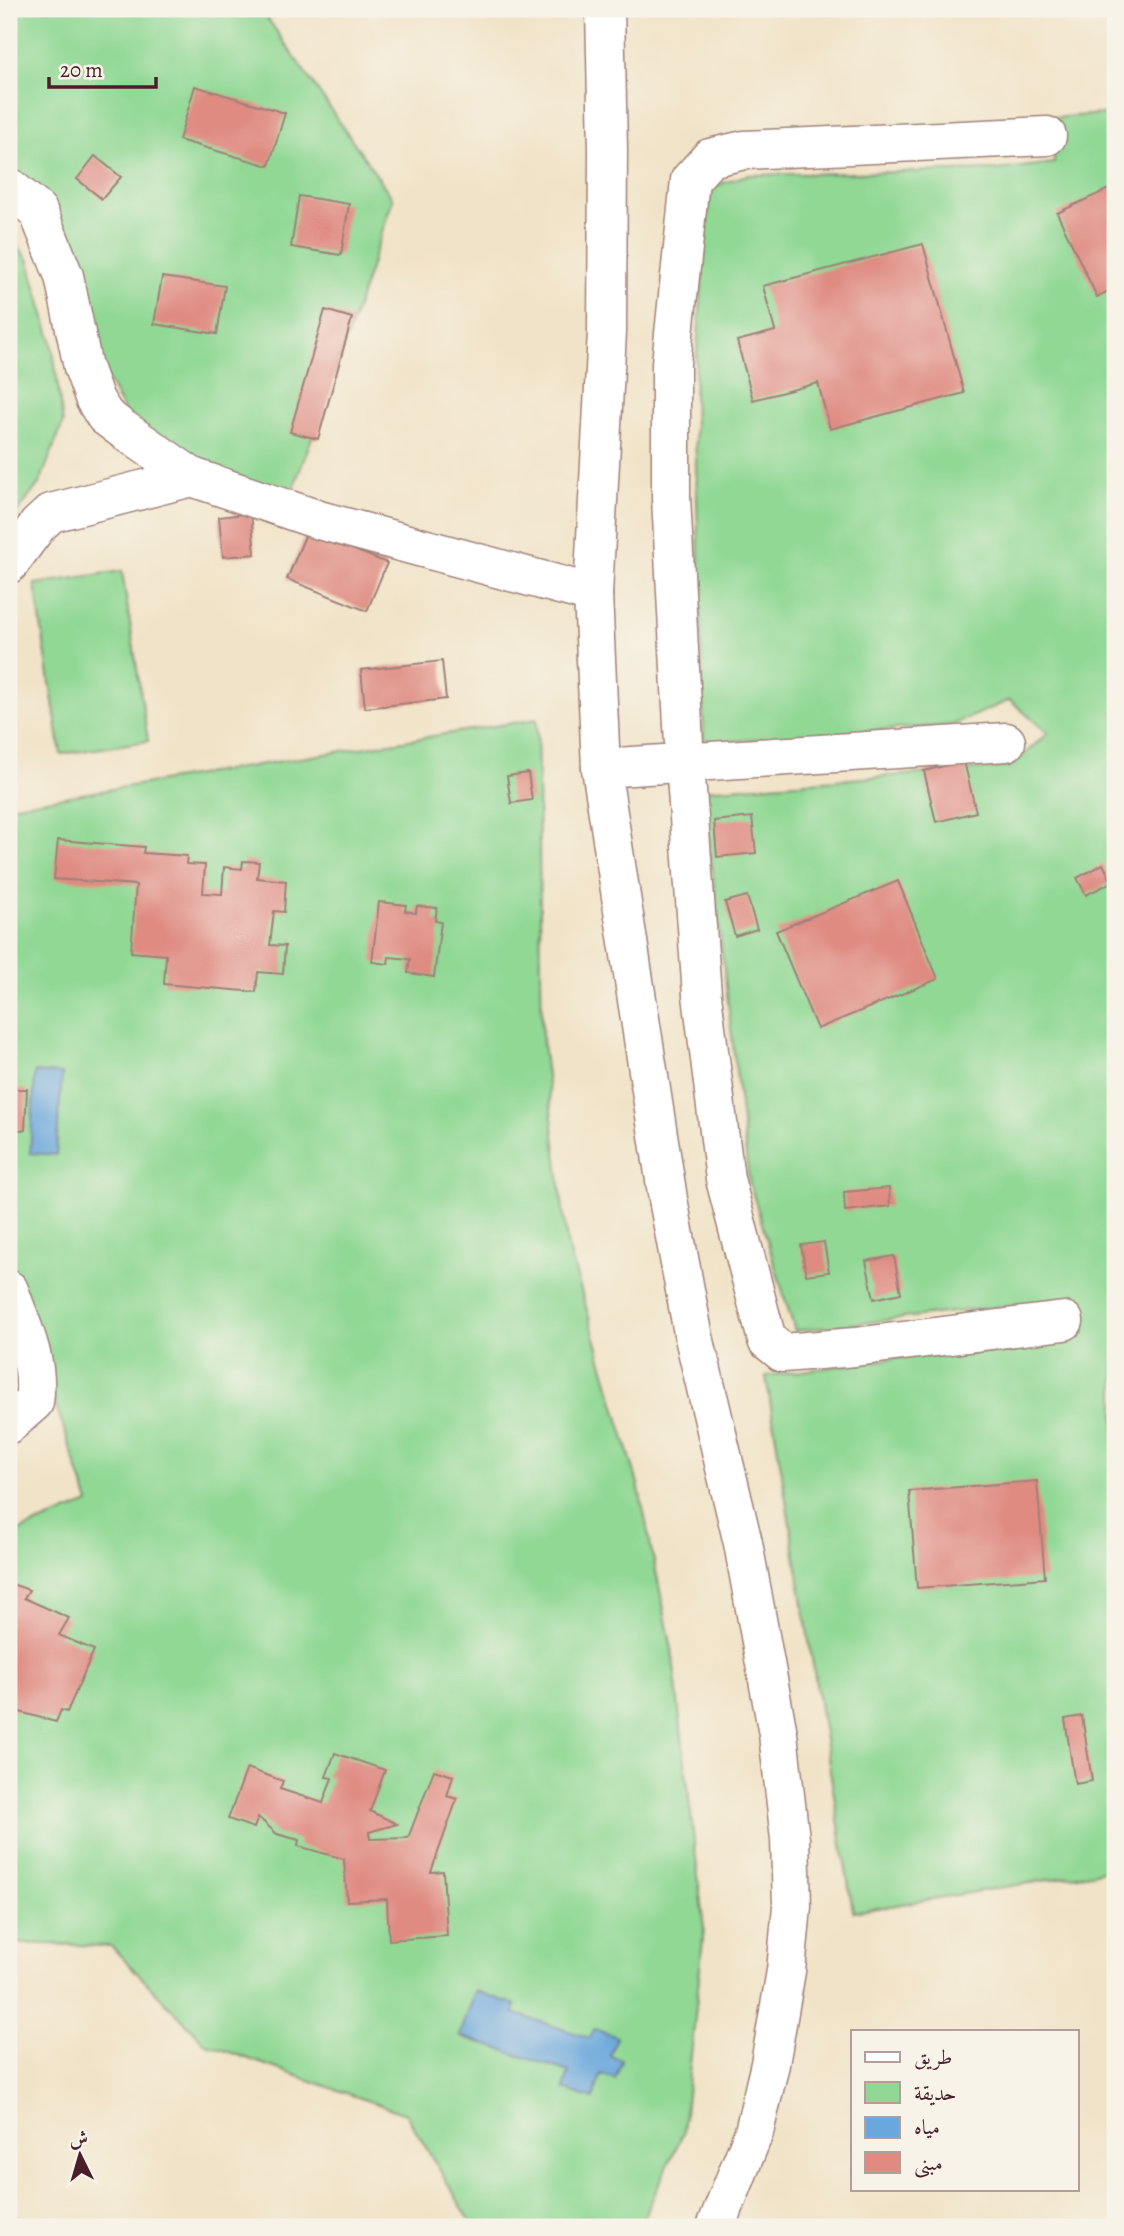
<svg xmlns="http://www.w3.org/2000/svg" width="1124" height="2236" viewBox="0 0 1124 2236" font-family="Alegreya,Amiri,serif">
  <rect width="100%" height="100%" fill="#f7f3e8"/>
  <filter id="ink" filterUnits="userSpaceOnUse"><feTurbulence type="fractalNoise" baseFrequency=".0143" numOctaves="2"/><feDisplacementMap in="SourceGraphic" scale="14" xChannelSelector="R" yChannelSelector="G"/><feConvolveMatrix kernelMatrix="1 2 1 2 8 2 1 2 1" color-interpolation-filters="sRGB"/></filter>
  <filter id="wash" filterUnits="userSpaceOnUse"><feTurbulence type="fractalNoise" baseFrequency=".00686" numOctaves="4" result="noise"/><feDisplacementMap in="SourceGraphic" scale="28" xChannelSelector="R" yChannelSelector="G"/><feGaussianBlur stdDeviation="1.57" result="paint"/><feColorMatrix in="noise" values="0 0 0 0 0 0 0 0 0 0 0 0 0 0 0 0 0 1.4 0 .05"/><feComposite in="paint" operator="in"/></filter>
  <g filter="url(#wash)">
    <rect width="100%" height="100%" fill="#f1e3c7"/>
    <g fill="#90d894" stroke="#6d7c60" stroke-width="2">
      <polygon points="9,9 261,9 393,199 332,383 290,497 192,459 127,417 96,358 77,257 55,206 9,169"/>
      <polygon points="1115,113 1115,1869 853,1912 766,1376 1085,1332 1079,1297 795,1331 749,1181 703,790 1010,767 1048,733 1010,700 952,725 704,743 694,393 709,188 747,175 997,170 1054,163 1052,118"/>
      <polygon points="9,236 28,259 52,343 63,423 40,482 9,524"/>
      <polygon points="122,571 148,741 61,754 35,584"/>
      <polygon points="537,719 542,1035 567,1243 638,1484 672,1649 704,1929 683,2133 639,2227 474,2227 406,2114 206,2044 111,1946 9,1943 9,1535 89,1503 9,1266 9,806"/>
    </g>
    <g fill="#6aa7dc" stroke="#5a6384" stroke-width="2">
      <polygon points="35,1072 62,1074 56,1155 30,1153"/>
      <polygon points="475,1991 516,2005 514,2013 590,2038 594,2029 617,2037 610,2056 622,2060 615,2079 601,2074 593,2099 564,2089 569,2072 460,2036"/>
    </g>
    <g id="blocks">
      <g fill="#df8b82">
        <polygon points="195,86 285,113 269,166 179,140"/>
        <polygon points="95,156 121,177 102,199 77,179"/>
        <polygon points="1115,186 1115,288 1097,297 1057,213"/>
        <polygon points="299,196 349,204 341,255 291,247"/>
        <polygon points="923,244 964,393 830,429 818,383 753,400 737,341 775,331 763,286"/>
        <polygon points="162,277 225,286 217,334 154,324"/>
        <polygon points="325,310 352,318 318,439 290,432"/>
        <polygon points="251,513 255,554 223,557 219,517"/>
        <polygon points="307,531 387,563 367,611 287,579"/>
        <polygon points="442,661 446,699 365,708 361,670"/>
        <polygon points="964,761 976,812 936,822 924,771"/>
        <polygon points="528,773 532,800 511,803 507,776"/>
        <polygon points="752,817 756,853 717,857 714,821"/>
        <polygon points="58,840 144,847 143,853 187,856 186,864 205,865 203,893 222,894 224,867 242,869 243,861 259,862 257,878 286,881 284,912 274,911 270,945 285,946 283,974 258,972 256,992 164,984 166,955 131,952 136,885 54,879"/>
        <polygon points="1103,864 1112,882 1086,895 1077,878"/>
        <polygon points="898,881 938,979 817,1029 776,931"/>
        <polygon points="747,896 757,929 735,936 725,902"/>
        <polygon points="379,902 406,905 405,911 416,913 417,906 437,908 435,921 441,922 434,977 408,973 410,959 389,957 388,964 372,962"/>
        <polygon points="9,1089 27,1089 25,1130 9,1129"/>
        <polygon points="889,1188 890,1206 845,1211 844,1192"/>
        <polygon points="824,1242 829,1272 806,1275 801,1245"/>
        <polygon points="894,1256 901,1293 874,1299 866,1261"/>
        <polygon points="1037,1481 1045,1578 917,1588 909,1491"/>
        <polygon points="9,1583 29,1590 24,1598 69,1618 59,1635 94,1650 67,1712 61,1710 56,1722 9,1709"/>
        <polygon points="1082,1716 1092,1781 1075,1784 1065,1719"/>
        <polygon points="335,1753 385,1770 370,1811 397,1824 369,1832 370,1839 408,1838 434,1770 453,1776 447,1796 457,1799 431,1872 443,1871 447,1936 389,1940 387,1899 347,1901 344,1859 298,1846 299,1840 277,1834 258,1817 254,1828 228,1819 247,1768 283,1781 280,1789 323,1803 332,1778 326,1777"/>
      </g>
    </g>
  </g>
  <g filter="url(#ink)">
    <use href="#blocks" fill-opacity="0" stroke="#9e8179" stroke-width="2"/>
    <g fill="none" stroke-linecap="round" stroke-linejoin="round">
      <g stroke="#9e8179" stroke-width="41">
        <g id="minor">
          <polyline points="605,9 608,149 607,332 593,594 601,768 668,1199 693,1333 743,1543 778,1734 790,1839 792,1906 786,1971 770,2064 754,2132 716,2227"/>
          <polyline points="1047,136 744,150 710,158 690,180 671,363 671,497 685,763 702,995 725,1179 767,1340 783,1353 855,1347 1064,1321"/>
          <polyline points="9,187 38,211 64,276 83,367 95,400 105,416 121,428 192,477 319,520 593,594"/>
          <polyline points="9,564 38,525 51,513 192,477"/>
          <polyline points="601,768 1006,742"/>
          <path d="M9,1290c13,37 31,72 25,112l-25,22"/>
        </g>
      </g>
      <use href="#minor" stroke="#fff" stroke-width="38"/>
    </g>
  </g>
  <rect width="1124" height="2236" fill="none" stroke="#f7f3e8" stroke-width="35"/>
  <rect x="851" y="2030" width="228" height="161" fill="#f7f3e8" stroke="#b29e9c" stroke-width="2"/>
  <rect x="865" y="2052" width="35" height="10" fill="#ffffff" stroke="#b29e9c" stroke-width="2"/>
  <text x="914" y="2064" font-size="21" fill="#4a1f2b">طريق</text>
  <rect x="865" y="2082" width="35" height="21" fill="#90d894" stroke="#b29e9c" stroke-width="2"/>
  <text x="914" y="2100" font-size="21" fill="#4a1f2b">حديقة</text>
  <rect x="865" y="2117" width="35" height="21" fill="#6aa7dc" stroke="#b29e9c" stroke-width="2"/>
  <text x="914" y="2134" font-size="21" fill="#4a1f2b">مياه</text>
  <rect x="865" y="2152" width="35" height="21" fill="#df8b82" stroke="#b29e9c" stroke-width="2"/>
  <text x="914" y="2170" font-size="21" fill="#4a1f2b">مبنى</text>
  <g transform="translate(80 2155) rotate(355)" stroke="#f7f3e8" stroke-width="5" paint-order="stroke">
  <path d="M0-5L12 26L0 18L-12 26Z" fill="#4a1f2b"/>
  <text y="-10" font-size="19" font-weight="bold" text-anchor="middle" fill="#4a1f2b">ش</text>
  </g>
  <path d="M49 77v10h107v-10" fill="none" stroke="#4a1f2b" stroke-width="3.5"/>
  <text x="60" y="77" font-size="21" fill="#4a1f2b" stroke="#f7f3e8" stroke-width="5" paint-order="stroke">20 m</text>
</svg>
